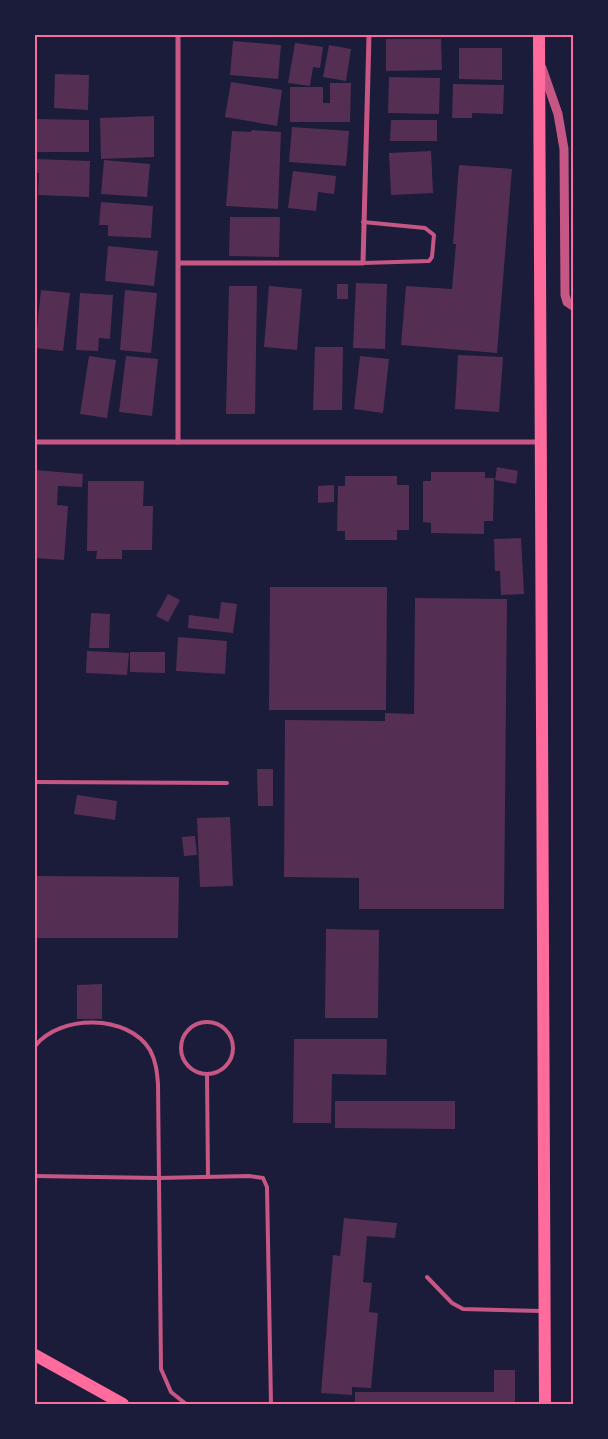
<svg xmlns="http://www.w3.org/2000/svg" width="608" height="1439" viewBox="0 0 608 1439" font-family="'Noto Sans',sans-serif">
  <rect width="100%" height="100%" fill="#1b1b3a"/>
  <g fill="#542f53">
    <polygon points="386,39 441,39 442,70 386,71"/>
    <polygon points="233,41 281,45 278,79 230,75"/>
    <polygon points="295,43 323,47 320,68 313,67 310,86 288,83"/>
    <polygon points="329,45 351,49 346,81 323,77"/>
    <polygon points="459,48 502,48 502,80 459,79"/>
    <polygon points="55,74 89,75 88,110 54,108"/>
    <polygon points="389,77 440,78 439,114 388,113"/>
    <polygon points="231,82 282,90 277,126 225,117"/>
    <polygon points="330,83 351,83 350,122 290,122 290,87 323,87 323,103 330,103"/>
    <polygon points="453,84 504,85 503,114 472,113 472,118 452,118"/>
    <polygon points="154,116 154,157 101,159 100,118"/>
    <polygon points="36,119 89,120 89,152 35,152"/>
    <polygon points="391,120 437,120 437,141 390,141"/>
    <polygon points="292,127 349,131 346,166 289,162"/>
    <polygon points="252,130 281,132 278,209 226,206 232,131 251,132"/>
    <polygon points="431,151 433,193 391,195 389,153"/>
    <polygon points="35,159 90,161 89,197 38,195 39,173 35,173"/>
    <polygon points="104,160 150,164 147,197 101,194"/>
    <polygon points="459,165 512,169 497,353 401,345 406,286 452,289 456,244 453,244"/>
    <polygon points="293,171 336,176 334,194 318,192 316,211 288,208"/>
    <polygon points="101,202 153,206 151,238 108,236 108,225 99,225"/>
    <polygon points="230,217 280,217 279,257 229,256"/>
    <polygon points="108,246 158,251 154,286 105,281"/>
    <polygon points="356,283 387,284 385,349 353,348"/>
    <rect x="337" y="284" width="11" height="15"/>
    <polygon points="229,286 257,286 255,414 226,414"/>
    <polygon points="269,286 302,289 297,350 264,347"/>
    <polygon points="41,290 70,293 63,351 35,348"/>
    <polygon points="125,290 157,293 151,353 120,350"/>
    <polygon points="80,293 113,295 110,339 99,338 98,351 76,350"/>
    <polygon points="315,347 343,347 342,410 313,410"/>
    <polygon points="458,355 503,357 499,412 455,409"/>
    <polygon points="89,356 116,360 107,418 80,414"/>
    <polygon points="126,356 158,359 152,416 119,412"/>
    <polygon points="360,356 389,359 383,413 354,409"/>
    <polygon points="497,467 518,471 516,484 495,480"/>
    <polygon points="35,470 83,474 82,487 58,486 57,505 68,506 64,560 35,558"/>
    <polygon points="431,472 485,472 485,478 494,478 493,521 484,521 484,534 431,533 431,523 423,522 423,481 431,481"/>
    <polygon points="345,476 397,476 397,485 409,485 409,530 397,530 397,540 345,540 345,531 337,531 338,486 345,486"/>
    <polygon points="88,481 144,481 143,506 153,506 152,550 122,550 122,559 96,559 97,551 87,551"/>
    <polygon points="334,485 334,502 318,503 318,486"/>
    <polygon points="521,538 524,594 501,595 500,571 495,571 494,539"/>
    <polygon points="270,587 387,587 386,710 269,710"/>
    <polygon points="168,594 180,600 168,622 156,616"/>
    <polygon points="415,598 507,599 504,909 359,909 359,878 284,877 285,720 385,721 385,713 414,714"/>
    <polygon points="221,602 237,604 233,633 188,628 189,615 219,619"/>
    <polygon points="91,613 110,614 109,648 89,648"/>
    <polygon points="178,637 227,641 225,674 176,671"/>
    <polygon points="87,651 129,653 127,675 86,673"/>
    <polygon points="130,652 165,652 165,673 130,672"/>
    <polygon points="257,769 273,769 273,806 258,806"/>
    <polygon points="77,795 117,801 115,820 74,814"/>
    <polygon points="230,817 233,886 200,887 197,818"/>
    <polygon points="195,836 197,855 184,856 182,837"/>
    <polygon points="35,876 179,877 178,938 35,938"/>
    <polygon points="326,929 379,930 378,1018 325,1018"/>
    <polygon points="102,984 102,1019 77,1019 77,985"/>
    <polygon points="294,1039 387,1039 386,1075 332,1074 331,1123 293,1123"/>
    <polygon points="335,1101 455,1101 455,1129 335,1128"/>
    <polygon points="344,1218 397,1223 395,1238 367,1236 363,1282 372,1283 369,1312 378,1313 371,1388 352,1387 352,1395 321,1393 333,1255 340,1256"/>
    <polygon points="494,1370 515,1370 515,1404 355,1404 355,1392 494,1392"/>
  </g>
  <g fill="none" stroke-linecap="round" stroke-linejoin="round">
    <g stroke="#c65784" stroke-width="4">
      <polyline points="363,263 429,261 432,257 434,235 425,228 363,222"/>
      <polyline points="35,782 227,783"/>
      <circle cx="207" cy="1048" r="26"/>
      <path d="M35,1046c25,-32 93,-32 115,4 6,11 7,22 8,34l3,285 10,23 15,12"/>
      <polyline points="207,1075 208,1177"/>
      <polyline points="35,1176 158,1178 249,1176 263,1178 267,1187 271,1404"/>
      <polyline points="427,1277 452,1303 463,1309 542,1311"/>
    </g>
    <g stroke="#c65784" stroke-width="5">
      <polyline points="179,263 363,263 369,35"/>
      <polyline points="35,442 540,442"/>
      <polyline points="178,442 178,35"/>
    </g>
    <polyline stroke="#c65784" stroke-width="9" points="542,68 558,114 564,149 565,295 567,302 573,306"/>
    <g stroke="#ff6b9d" stroke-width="12">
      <polyline points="539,35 545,1404"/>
      <polyline points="35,1355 123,1404"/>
    </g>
  </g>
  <rect width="608" height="1439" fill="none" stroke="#1b1b3a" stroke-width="72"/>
  <rect x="36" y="36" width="536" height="1367" fill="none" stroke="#ff6b9d" stroke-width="2"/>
</svg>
